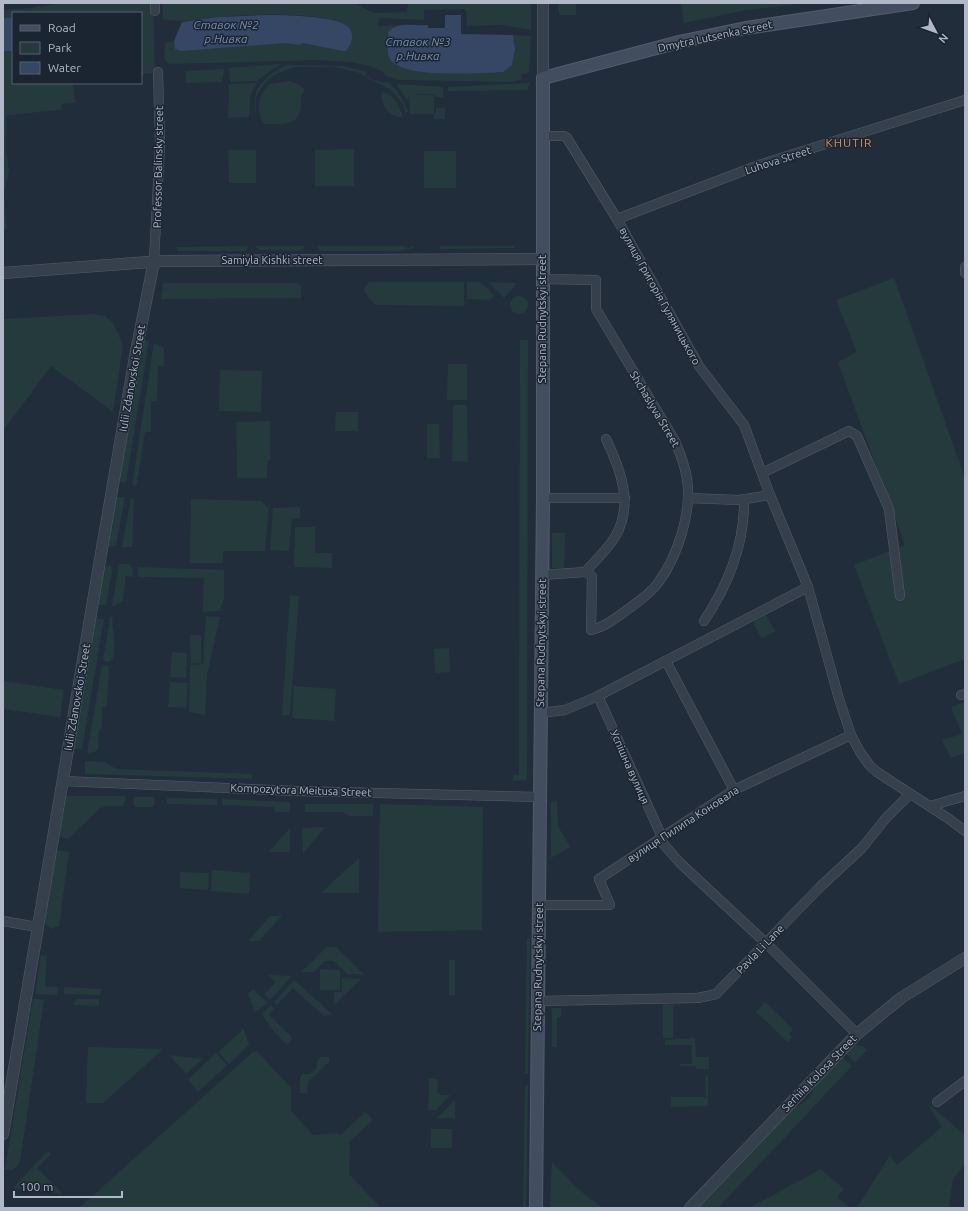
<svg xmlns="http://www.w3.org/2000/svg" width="968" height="1211" viewBox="0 0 968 1211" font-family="Ubuntu,sans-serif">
  <rect width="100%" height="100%" fill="#222d3c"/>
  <g fill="#243a3d">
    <polygon points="60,3 153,3 155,73 141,74 141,13 13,13 13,83 73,83 75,103 62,104 61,110 7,115 6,149 9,171 4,193 7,230 3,230 3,10 30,8"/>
    <path d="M162,3h192l20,10 33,-1 1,-9h123v27l-28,-5 -36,1 -1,-17 -42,1v10l-44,-2 -3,8 24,-1 -6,1 -7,6 -2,15 11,19c34,10 70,7 106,6l9,-7 3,-15 -2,-15 18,1 -2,37 -7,1 -1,6 -11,2 -110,-2 -14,-4 -4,-5 -13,-5 -18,-4 -34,-2 -148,4 -5,-5 1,-16 9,-2 1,8 111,-6 13,2 4,-2 39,8h4c6,-6 6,-11 5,-19 -2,-3 -6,-6 -9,-8 -22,-13 -97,-10 -124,-7 -22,3 -32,6 -55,2z"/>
    <polygon points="558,3 576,3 576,15 559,15"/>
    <polygon points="681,3 793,3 793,5 746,10 684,23"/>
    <polygon points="280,64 257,81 230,82 229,68"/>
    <path d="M287,65l56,1 24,6 -2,3c9,5 14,8 23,7 10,9 16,18 20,30l-2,1 -3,-9 -12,-14 -34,-18 -24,-5h-38l-21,8 -10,9 -8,13 -1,21c0,-6 -1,-13 0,-19 1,-16 19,-29 32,-34z"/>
    <polygon points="224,69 222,82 186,83 185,71"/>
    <path d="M290,81l8,3 7,6c-8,12 -2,10 -5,21 -4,16 -22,13 -35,13 -11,-14 -6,-27 4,-40z"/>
    <polygon points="257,83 250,96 249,117 228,118 229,84"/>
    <polygon points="531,83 528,86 529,90 448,91 448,87"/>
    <polygon points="398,84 443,87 443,97 436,97 434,94 409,95 434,95 434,113 436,113 436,108 445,108 445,119 434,119 434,114 410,114 409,96 407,100 397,85"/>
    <path d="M381,92c14,3 19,13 22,26 -16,-3 -21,-11 -22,-26z"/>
    <polygon points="354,149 354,186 315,186 315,150"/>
    <polygon points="228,150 256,150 256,183 229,183"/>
    <rect x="424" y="151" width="32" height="37"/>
    <polygon points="248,246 246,251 178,251 177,247"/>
    <polygon points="255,246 305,246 302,251 259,250"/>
    <polygon points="317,246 403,246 409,248 414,246 413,248 399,251 319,251"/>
    <polygon points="440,246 514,246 514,248 439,249"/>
    <polygon points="894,278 965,478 965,659 899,684 854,565 905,545 838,362 857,352 836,300"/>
    <polygon points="369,282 464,282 464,306 376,305 365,293 364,288"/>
    <polygon points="467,282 480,282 494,295 490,300 467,299"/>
    <polygon points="488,282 517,283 504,298"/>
    <polygon points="165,283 297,283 301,286 301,298 161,299 163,285"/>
    <circle cx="519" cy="305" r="9"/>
    <polygon points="93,314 105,316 113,323 123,345 113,412 51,366 5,428 3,427 3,319"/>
    <polygon points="142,340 149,341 126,483 118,481 137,363 141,363 143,353 139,352"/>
    <polygon points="520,340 528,340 527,780 513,781 513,775 519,775"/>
    <polygon points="154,343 164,348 164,366 158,366 157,401 151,401 151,432 145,432 137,483 135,486 132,485"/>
    <polygon points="448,364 467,364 467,400 447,400"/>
    <polygon points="220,370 262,371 261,412 219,411"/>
    <polygon points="453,405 467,405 468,462 452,461"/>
    <polygon points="336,412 358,412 358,431 335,431"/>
    <polygon points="270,421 270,460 267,460 267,478 237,478 236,422"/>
    <polygon points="427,424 439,424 440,458 427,458"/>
    <polygon points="115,497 125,497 116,546 108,547 106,544"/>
    <polygon points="131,498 134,499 132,547 122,547"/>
    <polygon points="191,499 261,501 269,508 265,551 223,551 223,563 190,563"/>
    <polygon points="300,507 300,518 292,519 289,551 270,550 273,508"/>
    <polygon points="295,527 315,527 315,553 332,553 332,568 294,567"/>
    <polygon points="552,533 565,533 564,569 552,568"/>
    <polygon points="119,564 129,564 132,567 133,577 126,576 123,601 112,607"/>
    <polygon points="102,565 113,566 106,605 99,605 97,600"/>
    <polygon points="138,567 224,570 224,598 220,611 203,612 204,578 138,577"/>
    <polygon points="290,595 299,596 290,715 282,715"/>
    <polygon points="766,615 775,631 762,639 753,622"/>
    <polygon points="206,616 220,617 207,675 205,715 189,712 190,665 203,664"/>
    <path d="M110,617h2c1,15 4,27 1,42l-4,3 -6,-1z"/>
    <polygon points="96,619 104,619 82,749 70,749 91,624"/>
    <polygon points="190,635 201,635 201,663 191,664"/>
    <polygon points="449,648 450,672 435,673 434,649"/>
    <polygon points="172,652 187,653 186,678 170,677"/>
    <polygon points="102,665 109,666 107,707 102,707 102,727 99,730 98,749 95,752 87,753"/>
    <polygon points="3,681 64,690 60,717 3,709"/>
    <polygon points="170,682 188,683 186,708 168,707"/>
    <polygon points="294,686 336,689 334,721 292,718"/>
    <polygon points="965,702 965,753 951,758 942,740 962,734 951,707"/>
    <polygon points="85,761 105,762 116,769 252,774 252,779 85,774"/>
    <polygon points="67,796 125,796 126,798 123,806 105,806 99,809 68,839 59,836 65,798"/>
    <rect x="134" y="797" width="20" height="10"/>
    <polygon points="167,798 217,799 217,805 167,804"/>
    <polygon points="222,799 290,802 290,812 275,812 274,807 222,805"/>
    <polygon points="557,801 558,826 570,847 551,858 551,802"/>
    <polygon points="305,804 373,804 373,816 350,816 342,812 305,812"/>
    <polygon points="380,804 483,807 482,930 378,932"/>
    <polygon points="325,827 303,854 302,828"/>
    <polygon points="290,828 290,852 269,852"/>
    <polygon points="58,850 69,852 59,926 52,929 47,926 45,922 56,851"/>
    <polygon points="359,858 359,893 321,893"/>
    <polygon points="212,870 250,873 249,894 211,891"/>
    <polygon points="180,872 209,873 208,890 180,888"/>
    <polygon points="270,916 282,916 259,941 248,941"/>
    <polygon points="527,938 530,939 528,1073 525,1073"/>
    <polygon points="327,947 336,947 364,974 347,974 334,961 325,961 314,972 301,972"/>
    <polygon points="41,955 47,956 45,986 58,987 57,995 35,994"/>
    <polygon points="449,960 455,960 455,995 449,996"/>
    <polygon points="320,969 340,970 340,990 320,990"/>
    <polygon points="268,975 292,976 270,1000 264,994 276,982"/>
    <polygon points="342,978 361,979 334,1005 334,992 342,992"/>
    <polygon points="294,980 332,1014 324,1016 293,988 277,1005 274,1002"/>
    <polygon points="64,987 101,989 100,995 64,994"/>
    <polygon points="253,989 268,1003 255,1012 248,994"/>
    <polygon points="33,998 44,1000 20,1162 13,1170 5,1169"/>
    <polygon points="77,999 99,999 99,1006 73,1005"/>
    <polygon points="765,1002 793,1029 789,1034 792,1037 787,1042 756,1012"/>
    <polygon points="663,1004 682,1005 673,1006 673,1038 663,1038"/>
    <polygon points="271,1005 274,1008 269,1015 293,1038 287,1045 271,1028 262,1014"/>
    <polygon points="552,1008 561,1008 561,1017 557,1017 557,1047 552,1047"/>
    <polygon points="244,1029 249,1045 229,1064 218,1052"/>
    <polygon points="695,1038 696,1057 709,1057 709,1069 696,1069 695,1066 680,1066 680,1064 692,1064 692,1045 665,1045 665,1040"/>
    <polygon points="856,1045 862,1046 867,1050 855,1063 845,1053 852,1046"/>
    <polygon points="88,1047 163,1049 103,1103 86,1103"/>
    <polygon points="257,1051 291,1088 291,1111 313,1135 338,1133 341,1135 365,1112 373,1120 348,1143 350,1145 349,1174 381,1208 79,1208 253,1052"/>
    <polygon points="216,1053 227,1065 198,1092 188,1080"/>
    <polygon points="169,1055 203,1059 186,1074"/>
    <polygon points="320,1057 329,1057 329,1062 308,1082 307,1093 300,1093 300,1078 302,1074 311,1074 316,1070 317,1062"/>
    <path d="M842,1057l10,9 -133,141 8,1h-29l96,-100c9,-3 19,-13 21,-22z"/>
    <polygon points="708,1074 708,1106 671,1107 671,1097 706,1097 705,1077"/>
    <polygon points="429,1079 438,1079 437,1092 441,1095 450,1095 436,1110 428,1110"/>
    <polygon points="525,1086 528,1086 526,1208 523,1208"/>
    <polygon points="455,1100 455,1118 437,1118"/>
    <polygon points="927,1103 965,1135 965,1164 953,1179 949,1208 857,1208 890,1155 897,1165 942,1127"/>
    <rect x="431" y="1129" width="21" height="19"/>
    <polygon points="48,1151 51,1154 37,1168 63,1194 13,1188"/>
    <polygon points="552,1162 577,1188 602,1208 550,1208"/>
    <polygon points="821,1169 844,1189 837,1197 849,1207 848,1208 749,1208"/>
  </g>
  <g fill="#354764">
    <path d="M268,15c17,0 67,1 79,11 4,3 5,7 5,11 0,6 -2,9 -6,14h-4l-39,-8 -4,2 -13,-2 -105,8 -6,-2 -1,-8 8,-19 37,-5z"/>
    <path d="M445,15h16v19l52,1 2,15 -3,15 -9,7c-22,1 -103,7 -113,-13 -5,-9 -1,-18 -2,-27 9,-11 26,-6 40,-7v3h17z"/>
    <rect x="3" y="18" width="10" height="33"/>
  </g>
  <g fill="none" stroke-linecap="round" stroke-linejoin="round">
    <g stroke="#545c6a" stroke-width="10">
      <g id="minor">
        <polyline points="155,3 155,11"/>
        <polyline points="542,136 564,136 567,138 617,219 699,366 744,425 770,495 808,587 839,699 851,735 860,752 870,766 877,772 949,819 965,831"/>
        <polyline points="617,219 759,165 965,100"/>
        <polyline points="154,261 160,144 158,72"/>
        <polyline points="965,267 965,273"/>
        <path d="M542,279l54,1v29l79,132c5,12 10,24 12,38 5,33 -9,77 -29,104 -7,10 -18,17 -27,24 -12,9 -26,20 -40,23l1,-54 -7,-4"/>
        <polyline points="762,473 849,431 857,436 889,509 900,596"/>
        <polyline points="543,498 625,498"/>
        <polyline points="688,498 739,500 770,495"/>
        <path d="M542,575l43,-3c10,-11 22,-22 30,-35 19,-32 6,-67 -9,-98"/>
        <path d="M704,621c24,-36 41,-77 40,-122"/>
        <polyline points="666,661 734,790"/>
        <polyline points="961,695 965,694"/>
        <polyline points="598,696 662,837"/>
        <polyline points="540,713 565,710 598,696 808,587"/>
        <polyline points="62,781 296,791 539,797"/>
        <polyline points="930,806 965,796"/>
        <polyline points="659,839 680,863 766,943 857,1034"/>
        <polyline points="539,905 610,905 599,879 734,790 851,735"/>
        <polyline points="3,921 37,927"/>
        <polyline points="537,1001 698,998 716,994 821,886 862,848 886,818 910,794"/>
        <polyline points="937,1102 965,1081"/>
      </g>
    </g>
    <g stroke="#545c6a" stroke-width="12">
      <g id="tertiary">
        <polyline points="543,3 543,78"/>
        <polyline points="3,273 162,261 542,259"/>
        <polyline points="3,1134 101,554 135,357 154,261"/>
        <polyline points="690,1208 857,1034 901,998 965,958"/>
      </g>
    </g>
    <g stroke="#545c6a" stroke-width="14">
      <polyline id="secondary" points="536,1208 543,498 543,78 679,42 746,28 913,3"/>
    </g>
    <use href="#minor" stroke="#363f4c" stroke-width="9"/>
    <use href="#tertiary" stroke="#363f4c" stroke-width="11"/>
    <use href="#secondary" stroke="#434d60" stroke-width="12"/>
  </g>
  <g text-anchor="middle" stroke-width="3" stroke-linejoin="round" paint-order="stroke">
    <g font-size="11" fill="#b1b9c8" stroke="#1b2431">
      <text transform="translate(715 36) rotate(-12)" y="4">Dmytra Lutsenka Street</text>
      <text transform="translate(778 160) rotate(-18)" y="4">Luhova Street</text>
      <text transform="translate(158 167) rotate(-89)" y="4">Professor Balinsky street</text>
      <text x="272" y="264">Samiyla Kishki street</text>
      <text transform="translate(660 296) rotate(61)" y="4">вулиця Григорія Гуляницького</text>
      <text transform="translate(542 319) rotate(-90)" y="4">Stepana Rudnytskyi street</text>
      <text transform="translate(132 378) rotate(-80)" y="4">Iulii Zdanovskoi Street</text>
      <text transform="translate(655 409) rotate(59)" y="4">Shchaslyva Street</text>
      <text transform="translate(541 643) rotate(-89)" y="4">Stepana Rudnytskyi street</text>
      <text transform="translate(77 697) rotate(-80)" y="4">Iulii Zdanovskoi Street</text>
      <text transform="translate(630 767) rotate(66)" y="4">Успішна вулиця</text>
      <text transform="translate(301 790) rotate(2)" y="4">Kompozytora Meitusa Street</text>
      <text transform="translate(683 824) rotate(-33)" y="4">вулиця Пилипа Коновала</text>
      <text transform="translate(760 949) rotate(-46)" y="4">Pavla Li Lane</text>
      <text transform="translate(538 967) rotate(-89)" y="4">Stepana Rudnytskyi street</text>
      <text transform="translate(819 1073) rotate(-46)" y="4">Serhiia Kolosa Street</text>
    </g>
    <g font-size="12" font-style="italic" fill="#778fb2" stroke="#1b2431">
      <text x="226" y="29">Ставок №2<tspan x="226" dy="14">р.Нивка</tspan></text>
      <text x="418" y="46">Ставок №3<tspan x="418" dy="14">р.Нивка</tspan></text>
    </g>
    <g font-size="12" letter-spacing="1" fill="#d8945c" stroke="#1b2431">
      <text x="849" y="147">KHUTIR</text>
    </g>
  </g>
  <rect width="968" height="1211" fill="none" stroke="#b1b9c8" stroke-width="8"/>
  <rect x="12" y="12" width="130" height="72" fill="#1b2431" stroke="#57606d"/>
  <rect x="20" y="25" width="20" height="6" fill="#434d60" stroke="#57606d"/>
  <text x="48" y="32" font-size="12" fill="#b1b9c8">Road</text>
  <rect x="20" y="42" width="20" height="12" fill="#243a3d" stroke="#57606d"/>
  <text x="48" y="52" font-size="12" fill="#b1b9c8">Park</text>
  <rect x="20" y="62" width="20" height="12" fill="#354764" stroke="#57606d"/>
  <text x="48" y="72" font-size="12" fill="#b1b9c8">Water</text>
  <g transform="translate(936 32) rotate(131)" stroke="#1b2431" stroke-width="3" paint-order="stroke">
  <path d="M0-3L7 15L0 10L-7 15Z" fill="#b1b9c8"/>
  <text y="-6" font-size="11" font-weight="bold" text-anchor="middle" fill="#b1b9c8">N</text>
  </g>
  <path d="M14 1191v6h108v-6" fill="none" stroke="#b1b9c8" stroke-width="2"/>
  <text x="20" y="1191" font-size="12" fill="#b1b9c8" stroke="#1b2431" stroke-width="3" paint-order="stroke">100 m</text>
</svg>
